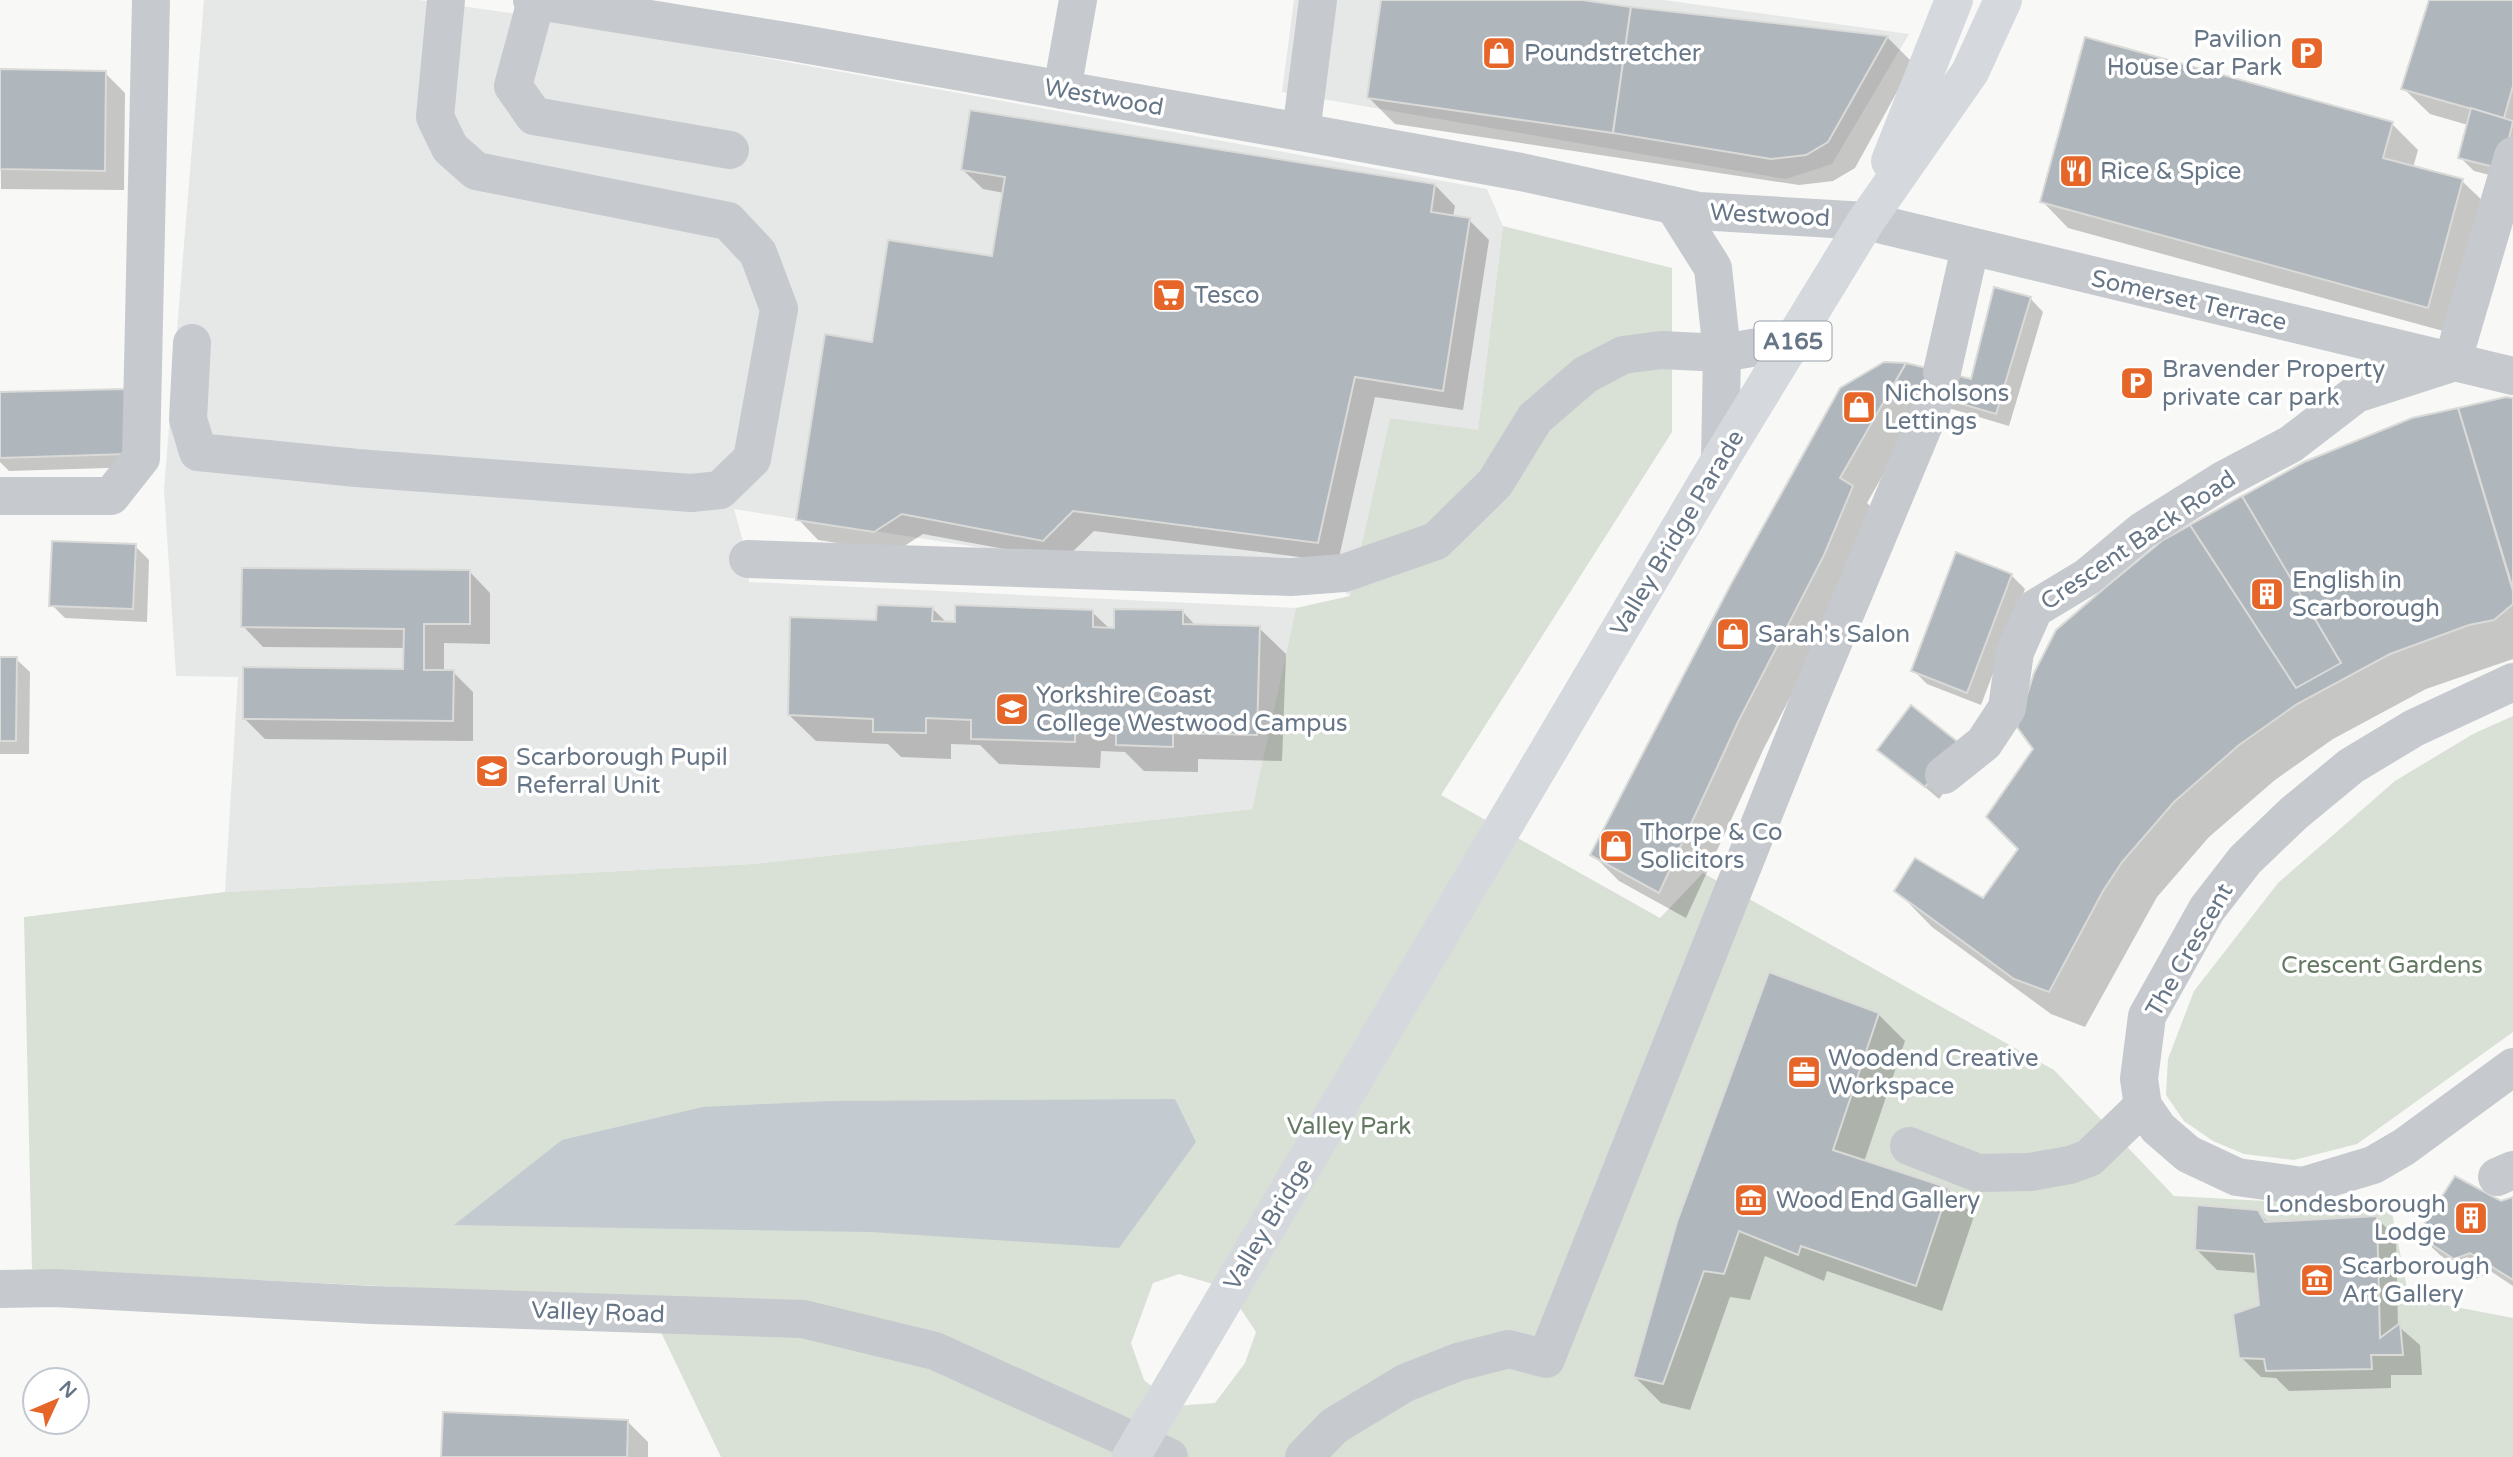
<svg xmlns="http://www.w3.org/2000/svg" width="2513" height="1457" viewBox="0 0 2513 1457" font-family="'Varela Round',sans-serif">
  <rect width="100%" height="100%" fill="#f8f8f6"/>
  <g fill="#e6e7e7">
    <polygon points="204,0 419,0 545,18 1487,189 1503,226 1478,431 1390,418 1350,596 1300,557 1053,559 734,509 748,559 749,582 1296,608 1252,809 752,864 225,892 238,677 176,676 164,489"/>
    <polygon points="1294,0 1664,0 1909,34 1832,164 1786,179 1282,92"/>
  </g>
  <g fill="#d9e0d6">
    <polygon points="1503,226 1672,268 1672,432 1441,795 1660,918 1703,873 2054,1070 2174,1196 2391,1208 2409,1298 2513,1318 2513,1457 721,1457 645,1299 32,1269 24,917 225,892 752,864 1252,809 1296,608 1350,596 1390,418 1478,430"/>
    <polygon points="2513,716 2513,1032 2357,1144 2294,1160 2244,1154 2213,1141 2184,1121 2166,1095 2168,1059 2194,991 2278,883 2395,781 2473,734"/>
  </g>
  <polygon fill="#c3cad0" points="1175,1099 1196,1142 1119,1248 871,1232 454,1225 562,1140 703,1107 829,1101"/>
  <polygon fill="#f8f8f6" points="1179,1274 1227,1288 1256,1332 1245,1363 1215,1403 1176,1406 1144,1380 1131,1343 1153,1283"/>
  <g fill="#0003">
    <polygon points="1383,0 1570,0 1887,37 1913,63 1855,168 1833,181 1799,185 1395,124 1369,98"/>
    <polygon points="2431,0 2513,0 2513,181 2474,171 2460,157 2468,125 2430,114 2403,88"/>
    <polygon points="0,71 105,73 125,93 124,190 1,189"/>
    <polygon points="2392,124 2418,150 2413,168 2462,181 2489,207 2454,334 2068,228 2042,201"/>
    <polygon points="962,169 1435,185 1455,206 1453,217 1469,220 1489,240 1463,410 1375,397 1338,562 1094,531 1064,560 923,534 895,552 818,540 798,519 874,344 994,258 1004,193 983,189"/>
    <polygon points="2030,298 2043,312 2009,426 1925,401 1867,503 1878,514 1850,581 1764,748 1686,918 1619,881 1592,854 1884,364 1906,365 1972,381"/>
    <polygon points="124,391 140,467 9,471 0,462 0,394"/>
    <polygon points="2506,398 2513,400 2513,659 2426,689 2333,739 2275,780 2209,837 2157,897 2085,1027 2051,1014 1932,927 1897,891 1984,900 2413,420"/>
    <polygon points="135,546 149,560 147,622 65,618 51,604"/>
    <polygon points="470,572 490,593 490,644 444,643 444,672 453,672 473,692 473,741 265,739 244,718 405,670 405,648 263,647 243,626"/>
    <polygon points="2011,575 2025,589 1981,705 1927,684 1913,670"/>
    <polygon points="932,608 947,623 1092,612 1110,629 1183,612 1196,626 1259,628 1286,654 1282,761 1198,759 1198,772 1144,771 1125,752 1101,751 1100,768 999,764 980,745 951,744 951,759 901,757 888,744 816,741 789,715 878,622"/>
    <polygon points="0,659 16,659 30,672 29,754 0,754"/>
    <polygon points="1880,749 1971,758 1939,799"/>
    <polygon points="1878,1014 1905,1041 1864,1162 1948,1189 1974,1216 1942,1311 1827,1271 1824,1281 1765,1256 1750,1300 1730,1297 1690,1410 1661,1403 1635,1377 1678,1223"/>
    <polygon points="2513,1199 2513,1286 2492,1272 2475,1279 2440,1255 2419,1235"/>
    <polygon points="2257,1211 2269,1223 2376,1217 2396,1238 2398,1326 2420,1345 2422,1375 2391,1375 2391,1388 2289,1391 2276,1378 2261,1377 2241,1357 2261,1307 2258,1273 2217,1270 2196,1249"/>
    <polygon points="628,1422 648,1442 648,1457 443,1457"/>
  </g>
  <g fill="#afb6bc" stroke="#dadad8" stroke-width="2">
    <polygon points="1381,0 1582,0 1631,7 1613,133 1367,98"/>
    <polygon points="2429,0 2513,0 2513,86 2504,118 2401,89"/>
    <polygon points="1631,7 1888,36 1828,142 1806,155 1771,159 1613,133"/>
    <polygon points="2085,37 2393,122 2383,158 2463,179 2428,308 2040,202"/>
    <polygon points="0,69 106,71 105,171 0,169"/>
    <polygon points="2471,108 2513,121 2502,169 2458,158"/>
    <polygon points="970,110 1435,184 1431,212 1470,218 1443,391 1355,377 1318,543 1073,511 1043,541 902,514 874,532 796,520 825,334 872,342 888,240 992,256 1005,177 961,170"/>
    <polygon points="1994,287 2031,297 1996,414 1894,384 1906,363 1971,379"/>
    <polygon points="1884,362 1906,363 1840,478 1853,486 1824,555 1738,722 1659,893 1590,855 1730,586 1840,388"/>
    <polygon points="125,389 127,454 0,458 0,392"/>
    <polygon points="2506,397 2513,398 2513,589 2458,408"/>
    <polygon points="2458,408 2513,591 2513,604 2494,620 2469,625 2390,654 2297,704 2239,745 2174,802 2122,862 2103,891 2049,992 2014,979 1894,891 1915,858 1983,898 2018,849 1986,817 2033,749 2017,727 2034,673 2056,630 2107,586 2163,540 2304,462 2412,418"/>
    <polygon points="2242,496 2341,663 2296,688 2190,525"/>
    <polygon points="52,541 136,544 133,609 49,606"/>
    <polygon points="1956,552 2012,574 1967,693 1911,671"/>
    <polygon points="242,568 470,570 470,624 424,624 424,670 454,670 453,721 243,719 243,667 403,669 404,629 241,627"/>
    <polygon points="877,605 933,607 932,621 955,622 955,605 1093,610 1093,627 1114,628 1114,609 1183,610 1183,624 1260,626 1257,735 1173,733 1173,747 1116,745 1116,727 1075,726 1075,742 971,739 971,720 926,718 926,733 873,732 873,719 788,715 790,617 876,620"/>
    <polygon points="0,657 17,657 16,741 0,741"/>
    <polygon points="1911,705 1959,743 1925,787 1877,750"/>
    <polygon points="1769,972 1879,1013 1833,1150 1949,1188 1916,1286 1801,1246 1798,1255 1739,1231 1724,1274 1704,1271 1663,1384 1633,1377 1677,1222"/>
    <polygon points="2455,1176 2501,1201 2513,1197 2513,1280 2470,1253 2454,1259 2417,1235"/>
    <polygon points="2197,1205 2258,1210 2265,1222 2377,1216 2380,1338 2400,1323 2403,1355 2371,1355 2372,1369 2266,1371 2264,1359 2239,1358 2233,1314 2259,1305 2254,1254 2195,1250"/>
    <polygon points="443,1412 628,1420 627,1457 441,1457"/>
  </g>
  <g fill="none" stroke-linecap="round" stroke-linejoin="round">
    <g stroke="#c6c9cd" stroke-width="38">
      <polyline points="532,0 792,42 1301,132 1521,172 1699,211 1866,221 2513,376"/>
      <polyline points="536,1 513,86 534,116 730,150"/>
      <polyline points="1062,90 1078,0"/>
      <polyline points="1301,132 1318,0"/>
      <polyline points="1674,206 1713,268 1722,353 1720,460"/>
      <polyline points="192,343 188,419 198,452 357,468 691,493 720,490 752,459 779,309 758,253 728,221 476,171 450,148 435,117 446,0"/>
      <polyline points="1942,372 1970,248"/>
      <polyline points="0,496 111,496 141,458 151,0"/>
      <polyline points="748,559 1291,577 1344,573 1436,541 1495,483 1535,418 1585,375 1623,355 1661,350 1722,353 1793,341"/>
      <polyline points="2513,682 2414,728 2351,766 2294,813 2245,860 2207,909 2147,1016 2139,1079 2143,1106 2158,1128 2188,1154 2237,1177 2303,1186 2373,1165 2404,1147 2513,1067"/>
      <polyline points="1944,775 1984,743 2007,708 2015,652 2034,609 2087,577 2142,531 2223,480 2291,444 2356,394 2452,363 2513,156"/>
      <polyline points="1909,1146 1978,1173 2030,1172 2070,1165 2089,1158 2143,1106"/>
      <polyline points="2497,1177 2513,1170"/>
      <polyline points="0,1289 54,1288 372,1305 803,1319 935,1351 1169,1457"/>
      <polyline points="1304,1457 1334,1426 1405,1383 1458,1362 1509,1349 1546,1359 1808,703 1936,396"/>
    </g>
    <g stroke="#d5d9dd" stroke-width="38">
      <polyline points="1890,161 1954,0"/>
      <polyline points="1131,1457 1720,460 1866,221 1970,72 2003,0"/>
    </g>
  </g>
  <defs>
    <g id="shop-square" transform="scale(1.75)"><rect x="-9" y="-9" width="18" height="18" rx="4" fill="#e66528" stroke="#fff"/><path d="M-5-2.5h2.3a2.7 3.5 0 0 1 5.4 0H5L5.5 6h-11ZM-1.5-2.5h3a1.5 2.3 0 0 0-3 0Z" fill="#fff"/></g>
    <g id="parking-square" transform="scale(1.75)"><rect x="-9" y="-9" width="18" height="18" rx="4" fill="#e66528" stroke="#fff"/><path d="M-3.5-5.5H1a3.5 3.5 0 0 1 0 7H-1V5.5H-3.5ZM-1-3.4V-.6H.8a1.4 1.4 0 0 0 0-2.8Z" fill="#fff"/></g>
    <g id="restaurant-square" transform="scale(1.75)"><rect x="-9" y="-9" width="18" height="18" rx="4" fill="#e66528" stroke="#fff"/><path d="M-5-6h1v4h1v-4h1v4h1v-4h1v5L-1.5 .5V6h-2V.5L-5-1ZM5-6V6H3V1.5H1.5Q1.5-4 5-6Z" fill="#fff"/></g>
    <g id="supermarket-square" transform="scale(1.75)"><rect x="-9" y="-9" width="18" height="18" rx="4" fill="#e66528" stroke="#fff"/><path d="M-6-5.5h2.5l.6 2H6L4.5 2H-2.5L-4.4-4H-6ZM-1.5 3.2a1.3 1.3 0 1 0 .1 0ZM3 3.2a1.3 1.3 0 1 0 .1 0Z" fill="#fff"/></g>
    <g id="building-square" transform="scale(1.75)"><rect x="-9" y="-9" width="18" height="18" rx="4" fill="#e66528" stroke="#fff"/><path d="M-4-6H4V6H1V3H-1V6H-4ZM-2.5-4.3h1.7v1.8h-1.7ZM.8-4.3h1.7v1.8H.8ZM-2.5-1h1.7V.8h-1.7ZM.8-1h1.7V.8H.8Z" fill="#fff"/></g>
    <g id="university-square" transform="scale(1.75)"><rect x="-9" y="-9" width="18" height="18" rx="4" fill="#e66528" stroke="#fff"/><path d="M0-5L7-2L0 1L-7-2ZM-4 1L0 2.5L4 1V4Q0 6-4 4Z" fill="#fff"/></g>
    <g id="school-square" transform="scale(1.75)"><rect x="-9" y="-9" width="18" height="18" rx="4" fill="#e66528" stroke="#fff"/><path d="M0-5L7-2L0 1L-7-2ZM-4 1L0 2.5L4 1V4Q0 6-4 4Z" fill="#fff"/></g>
    <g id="office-square" transform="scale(1.75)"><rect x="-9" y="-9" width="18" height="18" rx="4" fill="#e66528" stroke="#fff"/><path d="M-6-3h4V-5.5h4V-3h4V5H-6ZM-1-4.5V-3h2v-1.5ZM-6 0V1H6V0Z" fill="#fff"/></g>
    <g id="museum-square" transform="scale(1.75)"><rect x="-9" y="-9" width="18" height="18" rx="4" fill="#e66528" stroke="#fff"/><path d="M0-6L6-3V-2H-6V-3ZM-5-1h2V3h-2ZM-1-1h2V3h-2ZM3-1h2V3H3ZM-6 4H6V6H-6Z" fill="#fff"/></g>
  </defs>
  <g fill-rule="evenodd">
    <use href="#shop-square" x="1499" y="53"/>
    <use href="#parking-square" x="2307" y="53"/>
    <use href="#restaurant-square" x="2076" y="171"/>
    <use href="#supermarket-square" x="1169" y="295"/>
    <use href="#parking-square" x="2137" y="383"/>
    <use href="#shop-square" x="1859" y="407"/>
    <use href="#building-square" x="2267" y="594"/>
    <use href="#shop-square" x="1733" y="634"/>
    <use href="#university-square" x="1012" y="709"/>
    <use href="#school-square" x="492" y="771"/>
    <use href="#shop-square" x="1616" y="846"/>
    <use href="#office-square" x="1804" y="1072"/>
    <use href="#museum-square" x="1751" y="1200"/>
    <use href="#building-square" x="2471" y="1218"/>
    <use href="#museum-square" x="2317" y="1280"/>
  </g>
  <g text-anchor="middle" stroke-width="7" stroke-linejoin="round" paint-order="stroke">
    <rect fill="#fff" stroke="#959fab" stroke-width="2" x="1754.5" y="321.5" width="77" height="39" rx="5"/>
    <g font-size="23" font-weight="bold" fill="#677687">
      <text x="1793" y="349">A165</text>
    </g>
    <g font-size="24" fill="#677687" stroke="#fff" text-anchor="start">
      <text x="2282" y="47" text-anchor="end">Pavilion<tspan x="2282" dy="28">House Car Park</tspan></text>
      <text x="1524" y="61">Poundstretcher</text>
      <text x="2100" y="179">Rice &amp; Spice</text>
      <text x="1194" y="303">Tesco</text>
      <text x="2162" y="377">Bravender Property<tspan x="2162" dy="28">private car park</tspan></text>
      <text x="1884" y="401">Nicholsons<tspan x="1884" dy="28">Lettings</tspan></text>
      <text x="2292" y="588">English in<tspan x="2292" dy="28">Scarborough</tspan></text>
      <text x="1758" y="642">Sarah's Salon</text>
      <text x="1036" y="703">Yorkshire Coast<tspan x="1036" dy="28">College Westwood Campus</tspan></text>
      <text x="516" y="765">Scarborough Pupil<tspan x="516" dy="28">Referral Unit</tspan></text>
      <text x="1640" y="840">Thorpe &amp; Co<tspan x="1640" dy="28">Solicitors</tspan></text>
      <text x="1828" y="1066">Woodend Creative<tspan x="1828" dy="28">Workspace</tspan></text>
      <text x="1776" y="1208">Wood End Gallery</text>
      <text x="2446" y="1212" text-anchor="end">Londesborough<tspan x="2446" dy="28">Lodge</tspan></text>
      <text x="2342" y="1274">Scarborough<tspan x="2342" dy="28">Art Gallery</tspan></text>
    </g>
    <g font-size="24" fill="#677687" stroke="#fff">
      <text transform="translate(1104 97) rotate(10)" y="8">Westwood</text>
      <text transform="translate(1770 215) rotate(3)" y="8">Westwood</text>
      <text transform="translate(2189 300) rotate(13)" y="8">Somerset Terrace</text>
      <text transform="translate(1677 533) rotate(-59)" y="8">Valley Bridge Parade</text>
      <text transform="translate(2138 540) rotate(-34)" y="8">Crescent Back Road</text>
      <text transform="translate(2189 950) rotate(-60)" y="8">The Crescent</text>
      <text transform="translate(1268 1224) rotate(-59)" y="8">Valley Bridge</text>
      <text transform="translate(598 1312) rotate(2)" y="8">Valley Road</text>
    </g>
    <g font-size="24" fill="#647962" stroke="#fff">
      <text x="2382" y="973">Crescent Gardens</text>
      <text x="1349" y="1134">Valley Park</text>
    </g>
  </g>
  <g transform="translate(56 1401) rotate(46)"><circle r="33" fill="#ffffff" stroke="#c2c8cf" stroke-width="2"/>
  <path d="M0-5L12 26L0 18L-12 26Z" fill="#e66528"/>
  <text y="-10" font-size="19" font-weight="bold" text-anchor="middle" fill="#677687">N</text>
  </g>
</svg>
